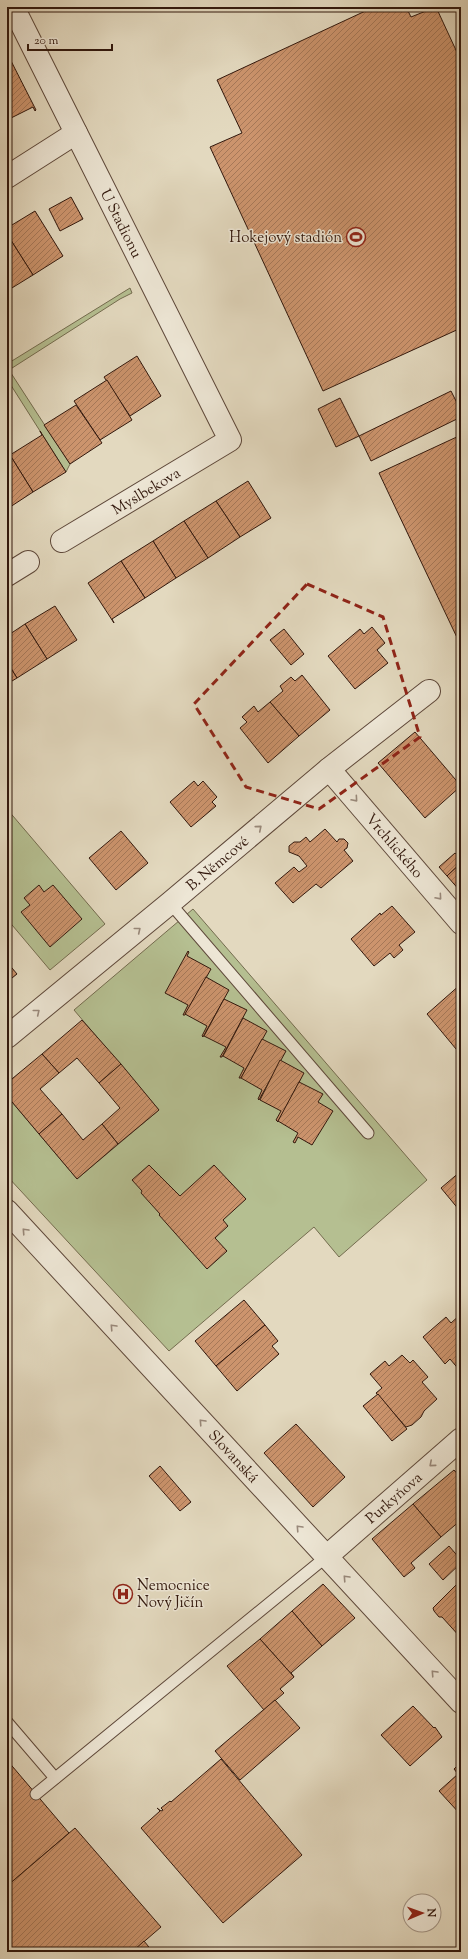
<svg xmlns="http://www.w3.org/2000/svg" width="468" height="1959" viewBox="0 0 468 1959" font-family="'Sorts Mill Goudy',serif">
  <defs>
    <pattern id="building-hatch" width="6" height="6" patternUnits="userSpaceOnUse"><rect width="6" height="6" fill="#cc946d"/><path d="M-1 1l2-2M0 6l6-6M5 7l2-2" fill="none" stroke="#a67858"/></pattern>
  </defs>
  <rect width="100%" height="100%" fill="#e3d9bf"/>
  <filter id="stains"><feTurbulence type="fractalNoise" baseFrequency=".005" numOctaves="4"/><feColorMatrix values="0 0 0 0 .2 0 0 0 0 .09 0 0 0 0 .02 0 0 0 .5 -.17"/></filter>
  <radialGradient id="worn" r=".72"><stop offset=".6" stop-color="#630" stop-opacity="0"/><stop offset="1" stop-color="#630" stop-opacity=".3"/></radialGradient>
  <g fill="#b5bf91" stroke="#746c4f">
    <polygon points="130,288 132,293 120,299 9,370 70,464 66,472 7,379 7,364"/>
    <polygon points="7,809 105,924 50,970 7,919"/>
    <polygon points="193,909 427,1180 339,1257 314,1227 169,1351 7,1176 7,1096 77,1179 159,1110 74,1010"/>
  </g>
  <g fill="url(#building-hatch)" stroke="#32180d">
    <polygon points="374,7 406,7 411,17 436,7 461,61 461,328 323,391 210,147 242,133 217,80"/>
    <polygon points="7,53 36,110 35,111 33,107 7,120 7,65 11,62"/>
    <polygon points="71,197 83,219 60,231 49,209"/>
    <polygon points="35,211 63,256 33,275 7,234 7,228"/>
    <polygon points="7,234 33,275 7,291"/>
    <polygon points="137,356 161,396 130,416 104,377"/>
    <polygon points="107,380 132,420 100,440 74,401"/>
    <polygon points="451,391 461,411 461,417 371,461 359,436"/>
    <polygon points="340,398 359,436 336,447 318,409"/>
    <polygon points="76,405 102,443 70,464 44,425"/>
    <polygon points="40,431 66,472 33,492 10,455 42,435"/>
    <polygon points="461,435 461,646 379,473"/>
    <polygon points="10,455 33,492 7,509 7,457"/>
    <polygon points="248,481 271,518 240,537 216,501"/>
    <polygon points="216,501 240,537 208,558 184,521"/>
    <polygon points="184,521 208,558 176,578 153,541"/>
    <polygon points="153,541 176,578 145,598 121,561"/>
    <polygon points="121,561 145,598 112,619 114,623 88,583"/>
    <polygon points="55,606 77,640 47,659 25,624"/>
    <polygon points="25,624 47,659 17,678 7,662 7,636"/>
    <polygon points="372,627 385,643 377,650 388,663 355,689 328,656 360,629 364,634"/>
    <polygon points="284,629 304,654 291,665 270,640"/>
    <polygon points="7,662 17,678 7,684"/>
    <polygon points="302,675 330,710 299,736 270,702 283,691 280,686 291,677 295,681"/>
    <polygon points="270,702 299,736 268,763 240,728 247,722 242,717 254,706 258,712"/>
    <polygon points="415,732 461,786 425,818 378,763"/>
    <polygon points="194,781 198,786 203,781 217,797 212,802 216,806 191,827 170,802"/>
    <polygon points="325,829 337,842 339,839 344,839 348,843 347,848 344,850 353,861 321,888 316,884 293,903 275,883 294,867 299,872 307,866 299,856 289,852 289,846 294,842 300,842 306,837 310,842"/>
    <polygon points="121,831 148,863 116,890 89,858"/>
    <polygon points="455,853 461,858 461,863 447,876 439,867"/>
    <polygon points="461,863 461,892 447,876"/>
    <polygon points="39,885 44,892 53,885 82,919 50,947 21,912 30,905 24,898"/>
    <polygon points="392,906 415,932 399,945 403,950 394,958 390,953 374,966 351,939 380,913 381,915"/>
    <polygon points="188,951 189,952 187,956 211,969 185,1015 183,1015 188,1005 165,993"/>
    <polygon points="7,962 17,974 7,982"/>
    <polygon points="206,977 229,990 203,1037 202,1036 207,1026 185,1014"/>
    <polygon points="461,984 461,1055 427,1014"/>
    <polygon points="224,999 247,1010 222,1057 220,1057 226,1047 204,1036"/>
    <polygon points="243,1018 267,1031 241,1078 239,1078 244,1068 223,1056"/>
    <polygon points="82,1020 121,1064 99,1083 77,1058 59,1073 42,1054"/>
    <polygon points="262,1039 286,1051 259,1100 258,1099 262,1090 241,1078"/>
    <polygon points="42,1054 59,1073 40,1089 62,1114 39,1134 7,1096 7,1083"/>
    <polygon points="280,1060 304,1073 278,1122 276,1120 281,1111 260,1100"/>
    <polygon points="121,1064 159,1110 118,1144 102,1124 120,1108 99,1083"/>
    <polygon points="299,1082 323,1094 318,1102 333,1111 312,1145 298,1137 295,1143 293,1142 298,1133 278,1121"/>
    <polygon points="62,1114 83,1140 102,1124 118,1144 77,1179 39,1134"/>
    <polygon points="149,1165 180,1196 214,1165 246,1199 223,1220 228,1226 215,1238 227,1251 207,1269 159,1215 160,1214 141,1193 142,1191 132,1180"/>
    <polygon points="461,1171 461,1210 460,1211 441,1188"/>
    <polygon points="244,1300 265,1325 216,1366 195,1341"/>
    <polygon points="461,1314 461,1372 450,1359 445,1364 423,1337 446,1317 451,1323"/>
    <polygon points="265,1325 278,1341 272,1346 279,1354 237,1391 216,1366"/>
    <polygon points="402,1355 410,1363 413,1360 428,1377 422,1382 437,1399 424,1411 421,1417 412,1425 406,1427 376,1393 382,1388 370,1374 385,1361 389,1366"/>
    <polygon points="378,1394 407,1429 392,1441 363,1406"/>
    <polygon points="296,1424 345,1477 313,1507 264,1453"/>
    <polygon points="160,1466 191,1502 180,1511 149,1476"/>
    <polygon points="454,1470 461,1478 461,1520 441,1537 413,1504"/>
    <polygon points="413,1504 441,1537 411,1563 415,1568 404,1577 372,1539"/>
    <polygon points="449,1546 461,1560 461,1563 443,1580 429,1564"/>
    <polygon points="461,1580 461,1638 442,1617 439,1617 434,1611 433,1608"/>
    <polygon points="323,1584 355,1618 322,1646 292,1611"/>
    <polygon points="292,1611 322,1646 291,1673 294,1677 260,1639"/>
    <polygon points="260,1639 294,1677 280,1689 284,1693 264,1710 227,1666"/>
    <polygon points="275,1700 300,1728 240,1780 215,1751"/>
    <polygon points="413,1706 434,1728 435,1727 442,1737 410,1766 381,1735"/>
    <polygon points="221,1759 302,1855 223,1923 141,1828 160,1811 157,1808 161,1811 163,1810 161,1808 170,1801 171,1802"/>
    <polygon points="7,1760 69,1833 7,1886"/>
    <polygon points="459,1764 461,1765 461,1815 439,1791 458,1774 454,1769"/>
    <polygon points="75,1828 161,1927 132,1952 13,1952 7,1946 7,1886"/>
    <polygon points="144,1941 153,1952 132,1952"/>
  </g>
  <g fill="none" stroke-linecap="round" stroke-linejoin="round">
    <g stroke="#5e483a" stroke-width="13">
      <g id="lane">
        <polyline points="170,903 368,1133"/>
        <polyline points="7,1722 55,1778"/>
        <polyline points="36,1794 326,1557"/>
      </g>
    </g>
    <g stroke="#5e483a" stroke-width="24">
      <g id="street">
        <path id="s1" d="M13,7l217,433 -168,101"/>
        <polyline points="7,177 76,133"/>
        <polyline points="7,575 28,562"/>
        <path id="s2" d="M329,769l132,154"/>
        <path id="s3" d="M7,1037l163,-134 159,-134 100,-78"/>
        <path id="s4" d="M7,1211l454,491"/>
        <path id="s5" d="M326,1557l135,-118"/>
      </g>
    </g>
    <use href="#lane" stroke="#ede6d5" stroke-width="11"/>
    <use href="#street" stroke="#ede6d5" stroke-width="22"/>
  </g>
  <defs><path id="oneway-chevron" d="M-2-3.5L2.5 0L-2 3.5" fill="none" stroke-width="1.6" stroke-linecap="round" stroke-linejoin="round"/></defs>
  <g stroke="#99897b">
    <use href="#oneway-chevron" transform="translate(355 799) rotate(49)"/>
    <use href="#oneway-chevron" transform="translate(259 828) rotate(-40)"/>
    <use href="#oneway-chevron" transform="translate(439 897) rotate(49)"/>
    <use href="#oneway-chevron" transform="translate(138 930) rotate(-39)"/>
    <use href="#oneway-chevron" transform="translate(37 1012) rotate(-39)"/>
    <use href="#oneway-chevron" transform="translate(25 1231) rotate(-133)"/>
    <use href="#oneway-chevron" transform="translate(113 1327) rotate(-133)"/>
    <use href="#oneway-chevron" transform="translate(202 1422) rotate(-133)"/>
    <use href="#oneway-chevron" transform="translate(432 1464) rotate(139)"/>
    <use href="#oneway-chevron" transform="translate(299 1528) rotate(-133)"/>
    <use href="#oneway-chevron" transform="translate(346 1578) rotate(-133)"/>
    <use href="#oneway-chevron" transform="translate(434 1673) rotate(-133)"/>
  </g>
  <path fill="none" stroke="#8f2418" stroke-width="3" stroke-dasharray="8 5" stroke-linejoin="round" d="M307,584l76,33 37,120 -101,72 -73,-22 -52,-83z"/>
  <defs>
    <g id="stadium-ring" transform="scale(1)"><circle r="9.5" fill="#ede6d5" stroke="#8f2418" stroke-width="1.5"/><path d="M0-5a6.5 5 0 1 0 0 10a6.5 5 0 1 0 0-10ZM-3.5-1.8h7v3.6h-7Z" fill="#8f2418"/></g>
    <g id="hospital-ring" transform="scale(1)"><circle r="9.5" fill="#ede6d5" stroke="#8f2418" stroke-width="1.5"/><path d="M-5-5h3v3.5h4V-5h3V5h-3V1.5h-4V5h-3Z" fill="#8f2418"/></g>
  </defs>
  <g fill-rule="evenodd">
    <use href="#stadium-ring" x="356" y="237"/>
    <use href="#hospital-ring" x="123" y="1594"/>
  </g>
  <g text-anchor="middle" stroke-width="3" stroke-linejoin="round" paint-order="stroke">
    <g font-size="15" fill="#32180d" stroke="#ede6d5">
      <text dy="5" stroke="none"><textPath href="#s1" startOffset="242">U Stadionu</textPath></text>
      <text transform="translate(146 491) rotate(-31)" y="5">Myslbekova</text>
      <text dy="5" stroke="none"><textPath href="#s2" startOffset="101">Vrchlického</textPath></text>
      <text dy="5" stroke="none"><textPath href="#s3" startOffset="273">B. Němcové</textPath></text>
      <text dy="5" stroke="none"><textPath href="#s4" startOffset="334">Slovanská</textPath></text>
      <text dy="5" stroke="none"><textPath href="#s5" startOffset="90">Purkyňova</textPath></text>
    </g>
    <g font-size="15" fill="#32180d" stroke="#ede6d5" text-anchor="end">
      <text x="342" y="242">Hokejový stadión</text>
      <text x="137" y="1590" text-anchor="start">Nemocnice<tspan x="137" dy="17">Nový Jičín</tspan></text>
    </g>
  </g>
  <rect width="468" height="1959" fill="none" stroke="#e3d9bf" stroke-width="24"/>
  <rect x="8" y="8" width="452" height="1943" fill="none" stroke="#32180d" stroke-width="2"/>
  <rect x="12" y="12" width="444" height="1935" fill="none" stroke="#32180d"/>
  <g transform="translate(422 1913) rotate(88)"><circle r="19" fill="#ede6d5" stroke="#a29485"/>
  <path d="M0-3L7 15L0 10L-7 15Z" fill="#8f2418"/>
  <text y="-6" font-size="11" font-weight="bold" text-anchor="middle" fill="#32180d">N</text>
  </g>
  <path d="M28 44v6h84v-6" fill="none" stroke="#32180d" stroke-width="2"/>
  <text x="34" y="44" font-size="12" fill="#32180d" stroke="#ede6d5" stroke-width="3" paint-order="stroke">20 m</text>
  <rect width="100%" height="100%" filter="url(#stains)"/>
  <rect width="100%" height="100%" fill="url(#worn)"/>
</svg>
